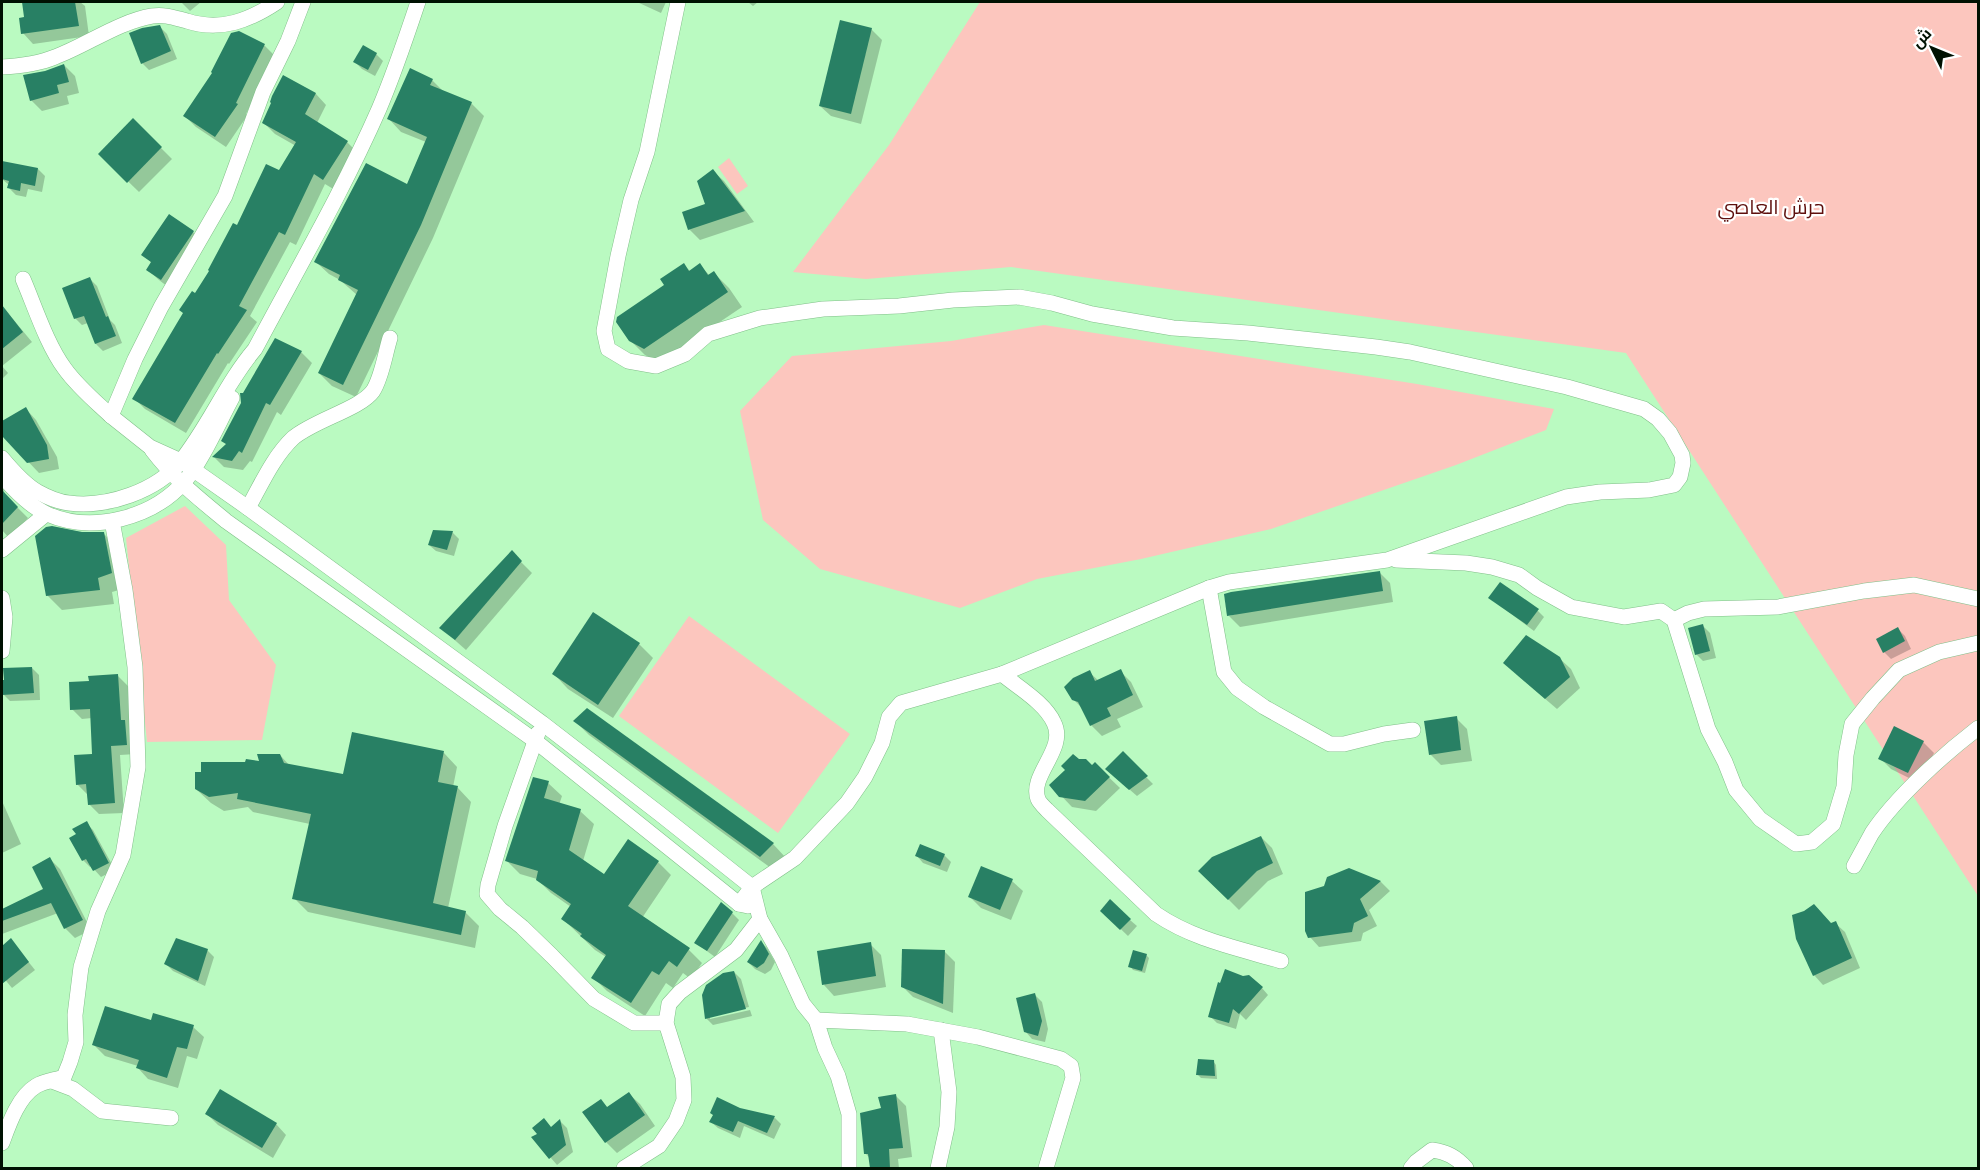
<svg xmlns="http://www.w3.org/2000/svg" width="1980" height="1170" viewBox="0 0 1980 1170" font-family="'Exo 2',Cairo,sans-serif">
  <rect width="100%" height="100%" fill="#bafac1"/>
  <g fill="#fcc6be">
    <polygon points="980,2 1978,2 1978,896 1626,353 1011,267 866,279 793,272 889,145"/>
    <polygon points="729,158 748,186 737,194 718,167"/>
    <polygon points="1044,325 1417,384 1554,409 1546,430 1456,465 1271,529 1141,559 1037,579 960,608 820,569 763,520 740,411 792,356 951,341"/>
    <polygon points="185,506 226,545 229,600 276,665 262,740 147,742 126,538"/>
    <polygon points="689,616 850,734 778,833 619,716"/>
  </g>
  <g fill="#0003">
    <polygon points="24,2 80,2 85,6 89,36 33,44 23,33 26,18"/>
    <polygon points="181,2 201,2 190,11"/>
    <polygon points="637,2 666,2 661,13"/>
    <polygon points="748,2 758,2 753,6"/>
    <polygon points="160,27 167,34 177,59 149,70 142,63"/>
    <polygon points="871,29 882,40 861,124 831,116 820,106"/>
    <polygon points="239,33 265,46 275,56 246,114 247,116 226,147 196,127 185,116"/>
    <polygon points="376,54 383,61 375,76 362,69 355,62"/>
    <polygon points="64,65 75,76 79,93 67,96 69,104 42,111 31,100"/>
    <polygon points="284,77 316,94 326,105 317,123 347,142 358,153 335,190 325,184 296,245 290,242 250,316 257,322 229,364 228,363 186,433 145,409 134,398 238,227 280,172 296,146 275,134 264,123"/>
    <polygon points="432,80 444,92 471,103 484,116 433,238 356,397 332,386 319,373 357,295 340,280 329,274 316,262 407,186 426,142 401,132 389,119"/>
    <polygon points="133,120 172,159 139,192 100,154"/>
    <polygon points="3,163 38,169 45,176 42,192 28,189 26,197 16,195 9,188 9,185 2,179"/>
    <polygon points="713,171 724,181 754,222 700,240 689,229 706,205"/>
    <polygon points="193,232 204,242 172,290 159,280 148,270 152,263 143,254"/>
    <polygon points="684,265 690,271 700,265 710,276 714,273 729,288 742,307 659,363 645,355 630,340 666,285"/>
    <polygon points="90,279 97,286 110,320 115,325 122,343 103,351 96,344 88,323 82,325 75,318"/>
    <polygon points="2,306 32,342 2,366 8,373 2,379"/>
    <polygon points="276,340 301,352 312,363 281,415 277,412 252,462 250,461 243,470 224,467 214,457 227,445"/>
    <polygon points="26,409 36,420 57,457 59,469 39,473 2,434 2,423"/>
    <polygon points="2,484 5,495 28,518 9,538 2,530"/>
    <polygon points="452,532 459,539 454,556 436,551 429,545"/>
    <polygon points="103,533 118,548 126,588 112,592 114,604 62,610 47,595 82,534"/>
    <polygon points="512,553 532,573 466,650 441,628"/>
    <polygon points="1379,572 1390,583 1393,602 1240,627 1229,616"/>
    <polygon points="1490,598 1538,611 1544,617 1534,631"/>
    <polygon points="1703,626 1710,633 1716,658 1703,661 1696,654"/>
    <polygon points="1898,629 1905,636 1911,649 1891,659 1884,652"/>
    <polygon points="639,644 653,658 613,718 568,689 554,674"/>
    <polygon points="1559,658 1571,669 1580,688 1557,709 1516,674"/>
    <polygon points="32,668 39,675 40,700 10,701 3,694"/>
    <polygon points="1120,671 1131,682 1143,707 1117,719 1121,727 1102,736 1091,725 1082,708 1073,699 1089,672 1099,681"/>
    <polygon points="118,676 128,686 130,727 136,754 120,755 124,813 99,814 89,804 87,794 77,784 94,755 92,718 82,719 72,709 90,682"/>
    <polygon points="587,710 773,844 787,859 775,871 589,735 575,721"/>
    <polygon points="1456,718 1467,729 1472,761 1441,765 1430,754"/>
    <polygon points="1895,728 1923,742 1934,753 1919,783 1891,769 1880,758"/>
    <polygon points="444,753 457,767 453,787 458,788 471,802 448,908 465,912 479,926 475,948 308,912 294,898 310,824 253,812 248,807 224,811 211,803 196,789 280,755 290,766 344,776"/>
    <polygon points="1123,754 1153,784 1137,796 1114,776"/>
    <polygon points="1095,764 1120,788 1096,811 1072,807 1051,785"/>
    <polygon points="548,783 562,796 559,805 580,811 594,824 583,861 604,876 658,862 671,875 642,918 689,950 702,963 691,979 683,973 673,988 666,983 645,1016 607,991 593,977 606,957 595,950 563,919 571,907 551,893 537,879 520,874 507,861"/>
    <polygon points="2,801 21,844 2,853"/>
    <polygon points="86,823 93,830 115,870 101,877 91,866 90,867 83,860 78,835"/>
    <polygon points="1261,837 1272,848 1283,874 1268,881 1239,910 1200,871"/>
    <polygon points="944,855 951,862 947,872 923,863 917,856"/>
    <polygon points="50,859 60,869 91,930 75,938 65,928 58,913 2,934 2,911 45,889"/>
    <polygon points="1349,870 1381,882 1390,891 1369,910 1377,926 1363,933 1361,941 1319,947 1310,937 1326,888"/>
    <polygon points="1012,881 1023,891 1011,920 981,908 970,897"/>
    <polygon points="1102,911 1130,920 1137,926 1128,936"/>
    <polygon points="732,913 739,920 715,957 696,943"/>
    <polygon points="1835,923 1845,932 1860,968 1823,985 1814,975 1832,924"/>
    <polygon points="11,940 35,970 12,988 2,976 2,948"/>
    <polygon points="761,942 767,948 775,962 771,970 765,974 755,969 748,962"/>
    <polygon points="870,944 881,955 886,987 834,996 824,985"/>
    <polygon points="207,950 214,957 205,986 173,971 166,964"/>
    <polygon points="944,951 955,962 953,1013 913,997 902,986"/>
    <polygon points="1146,955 1149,958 1145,973 1133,970 1130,966"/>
    <polygon points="734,972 741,979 749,1007 710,1016 710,1019 750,1010 752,1016 713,1025 706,1018"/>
    <polygon points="1262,988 1268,995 1246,1020 1240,1014 1236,1029 1217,1023 1210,1016"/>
    <polygon points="1035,995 1042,1002 1048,1029 1045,1042 1032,1039 1025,1031"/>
    <polygon points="152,1022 193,1027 204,1037 197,1059 187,1056 178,1088 148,1079 138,1068 138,1066 105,1056 94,1045"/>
    <polygon points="1213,1061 1216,1065 1217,1079 1201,1078 1198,1075"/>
    <polygon points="629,1094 640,1104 655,1126 617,1153 606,1142 601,1101 608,1108"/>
    <polygon points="896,1096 906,1106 912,1157 898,1159 899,1168 871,1168 870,1158 865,1153 883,1109"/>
    <polygon points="740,1109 775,1118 781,1124 774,1139 744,1126 740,1138 718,1128 711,1122"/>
    <polygon points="207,1114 276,1124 286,1135 273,1158 218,1125"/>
    <polygon points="560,1121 567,1128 573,1152 557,1165 533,1137 552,1128"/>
  </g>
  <g fill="#288064">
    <polygon points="22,2 75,2 79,26 21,34 19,18 24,17"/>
    <polygon points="840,20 872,28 851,114 819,106"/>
    <polygon points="160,25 171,51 141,64 129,33 142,28"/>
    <polygon points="239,31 265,44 236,103 238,104 215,137 183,116 212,73 211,72 231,33"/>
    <polygon points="363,45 377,53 368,70 353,62"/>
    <polygon points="64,64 69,82 57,85 59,93 30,101 23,75 45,71"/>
    <polygon points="410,68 433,79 430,85 472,102 421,225 343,385 318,373 358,290 338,280 340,275 314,262 366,163 407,184 427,137 387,119"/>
    <polygon points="283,75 316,93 305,114 348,141 323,180 314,174 285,235 279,232 239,306 247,310 218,354 217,353 175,423 132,399 177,323 183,313 179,310 192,291 195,293 209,271 208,270 233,223 237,225 266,164 279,170 296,142 262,123 271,103 270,102 272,96"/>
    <polygon points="133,118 162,147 127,183 98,154"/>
    <polygon points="2,161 38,168 35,186 21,183 20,191 7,188 9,181 2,179"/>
    <polygon points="713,169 745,211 688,230 682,212 705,204 697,181"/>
    <polygon points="169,214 194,231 161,280 146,270 151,262 141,255"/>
    <polygon points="684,263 689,271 700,263 708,275 714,271 728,292 644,349 629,341 616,322 617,317 664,285 660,279"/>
    <polygon points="90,277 106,317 108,316 116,336 95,344 84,316 74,319 62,288"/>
    <polygon points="2,305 23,332 2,349"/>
    <polygon points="275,338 302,351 270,405 266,403 242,453 239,451 232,461 212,457 226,444 221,441 241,403 240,393 243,393"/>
    <polygon points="26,407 47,445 49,459 27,463 2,436 2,421"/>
    <polygon points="2,490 18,507 2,524"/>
    <polygon points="52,526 82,532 104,532 112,573 98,578 100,590 46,596 35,536 46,527"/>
    <polygon points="433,530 453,531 447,550 428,545"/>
    <polygon points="512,550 522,561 455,640 439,628"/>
    <polygon points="1380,571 1383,591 1227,616 1224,594 1231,592"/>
    <polygon points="1500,582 1539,609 1527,625 1488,598"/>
    <polygon points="593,612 640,643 598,705 552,674"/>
    <polygon points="1703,624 1710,651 1695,655 1688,628"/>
    <polygon points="1898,627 1905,641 1883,653 1876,639"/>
    <polygon points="1526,635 1560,657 1570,677 1545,699 1503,663"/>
    <polygon points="32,667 34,693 2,695 2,680 4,680 3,668"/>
    <polygon points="1121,669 1133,695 1107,708 1111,716 1090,726 1078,702 1072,700 1064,687 1073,678 1090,670 1095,681"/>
    <polygon points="118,674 121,720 125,720 127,745 111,746 115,803 88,805 86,784 76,785 74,755 92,754 90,709 70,710 69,682 89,681 88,676"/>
    <polygon points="587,708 774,843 760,857 573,721"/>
    <polygon points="1457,716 1461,750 1429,755 1424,721"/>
    <polygon points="1894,726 1924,741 1908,773 1878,759"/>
    <polygon points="352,732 444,751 438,782 458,786 433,903 466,911 461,935 292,899 311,814 237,799 238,793 209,797 195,789 195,772 201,772 201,762 245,762 246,759 259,761 257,754 280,754 284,763 343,774"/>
    <polygon points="1123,751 1148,776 1129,790 1105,769"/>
    <polygon points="1073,754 1079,759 1086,759 1092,765 1095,762 1110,777 1085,801 1059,797 1049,785 1065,770 1061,766"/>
    <polygon points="533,777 549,781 544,798 581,809 569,850 604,874 628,839 659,861 628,906 690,948 677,967 669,961 659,975 652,971 631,1003 591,978 606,955 580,936 582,934 561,919 571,904 536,880 538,871 505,861"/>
    <polygon points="87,821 109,863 93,871 86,859 82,861 69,838 76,834 72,829"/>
    <polygon points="1261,836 1273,863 1257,871 1228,900 1198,871 1212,857"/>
    <polygon points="920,844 945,854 940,866 915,856"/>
    <polygon points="50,857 83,920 64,929 51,903 2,921 2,909 43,889 32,867"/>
    <polygon points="981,866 1013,879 1000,910 968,897"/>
    <polygon points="1349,868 1381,881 1360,899 1368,916 1354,923 1352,932 1308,938 1305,931 1305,892 1324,886 1327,877"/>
    <polygon points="1110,899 1131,919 1120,930 1100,911"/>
    <polygon points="721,902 733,912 707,951 694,943"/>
    <polygon points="1814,904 1831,923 1836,921 1852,958 1813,976 1796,939 1792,915 1804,911"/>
    <polygon points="11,938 29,962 2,984 2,946"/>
    <polygon points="176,938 208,949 198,981 164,964"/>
    <polygon points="761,940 769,954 764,963 757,968 747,962"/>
    <polygon points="871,942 876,976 822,985 817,951"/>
    <polygon points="902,949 945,950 943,1004 901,987"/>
    <polygon points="1133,950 1147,954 1142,971 1128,967"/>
    <polygon points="1225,969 1243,976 1249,975 1263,987 1239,1014 1233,1009 1229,1023 1208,1017 1218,982 1220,983"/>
    <polygon points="734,971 746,1009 705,1019 702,995 706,985 723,973"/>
    <polygon points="1035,993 1042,1021 1038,1036 1024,1032 1016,998"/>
    <polygon points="105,1006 151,1020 153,1013 194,1025 187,1049 177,1047 167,1078 136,1068 139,1060 92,1045"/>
    <polygon points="1198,1059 1214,1060 1215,1076 1196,1075"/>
    <polygon points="220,1089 277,1123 262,1148 205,1114"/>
    <polygon points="629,1092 645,1115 605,1143 582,1112 601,1099 607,1107"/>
    <polygon points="896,1094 903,1148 889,1149 890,1168 870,1168 868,1154 864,1154 860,1113 881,1108 878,1097"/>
    <polygon points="717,1097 740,1108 775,1116 767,1133 738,1121 733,1132 709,1122 713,1115 710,1113"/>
    <polygon points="544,1118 551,1127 560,1119 566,1145 549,1159 531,1137 537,1134 532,1128"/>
  </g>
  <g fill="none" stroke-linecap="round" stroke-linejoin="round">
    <g stroke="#81bf89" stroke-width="16">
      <g id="minor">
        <polyline points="303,2 288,41 263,92 225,196 161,307 135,359 111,416 150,447 181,461 248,508 542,723 660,814 752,887 760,919 781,956 803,1004 816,1020 825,1048 838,1076 849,1114 849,1168"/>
        <polyline points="678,2 647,152 631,200 618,256 604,331 608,349 628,361 656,366 685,354 708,334 760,318 823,309 899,306 953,300 1019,297 1052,303 1092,314 1173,328 1248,333 1376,347 1410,352 1567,387 1644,409 1658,419 1670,433 1682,455 1683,463 1680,477 1674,485 1649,490 1600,492 1566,497 1387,560 1229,582 1209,588 1002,674 901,703 889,717 882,743 865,777 847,803 795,858 752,887 739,904"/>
        <path d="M2,67c18,-1 36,-3 53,-10 32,-12 63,-35 97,-41 13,-2 23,2 35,5 34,11 63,-1 90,-19"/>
        <path d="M23,279c12,28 24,66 42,90 13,18 30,32 46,47"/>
        <path d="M152,450c23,30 45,47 74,71l308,219 205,164 9,2"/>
        <path d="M2,458c10,12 22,26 36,34 9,5 20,10 31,11 38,5 88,-12 112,-42 28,-35 45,-78 74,-112 42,-79 88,-158 124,-240 15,-35 27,-71 39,-107"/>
        <path d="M2,476c12,14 27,30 45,38 45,20 106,4 138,-33 17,-20 34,-59 47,-83"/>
        <path d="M248,508c13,-23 25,-51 45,-70 21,-18 67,-29 80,-47 9,-14 12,-37 17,-53"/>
        <polyline points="2,550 46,514"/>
        <polyline points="1396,560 1466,563 1492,567 1519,575 1537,588 1571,607 1624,617 1661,611 1674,620 1708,729 1725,762 1736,790 1760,819 1796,844 1812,842 1833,824 1844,787 1846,755 1852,724 1873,698 1899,670 1939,652 1978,643"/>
        <polyline points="1209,588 1224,672 1237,688 1264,707 1330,744 1344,744 1384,734 1413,730"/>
        <polyline points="2,598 5,617 2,651"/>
        <polyline points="1674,620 1688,613 1704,609 1778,607 1864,591 1914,585 1978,599"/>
        <path d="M1002,674c17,14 43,29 52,49 13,26 -25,52 -16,76 1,3 6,8 9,11l109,104c38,26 82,34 125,47"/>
        <polyline points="538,733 505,826 488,885 487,894 500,909 522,927 552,956 594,999 634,1023 666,1023"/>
        <path d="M1854,866c6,-11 12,-22 18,-33 24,-36 72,-79 106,-105"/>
        <polyline points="816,1020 907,1024 978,1037 1061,1059 1071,1066 1073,1078 1046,1168"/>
        <polyline points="52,1081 73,1089 102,1111 171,1118"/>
        <path d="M2,1143c7,-19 16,-46 34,-57 8,-5 19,-6 28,-9l6,-15 6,-20 -1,-27 6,-48 17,-56 25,-56 15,-88 -3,-100 -10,-77 -13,-69"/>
        <polyline points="624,1168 659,1146 676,1121 684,1100 683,1077 666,1023 669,1004 680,992 736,950 760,919"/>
        <polyline points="938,1168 947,1127 949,1092 941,1030"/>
        <path d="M1411,1168l5,-6 16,-12c15,2 24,7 34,18"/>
      </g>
    </g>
    <use href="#minor" stroke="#fff" stroke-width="15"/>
  </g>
  <g text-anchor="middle" stroke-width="4.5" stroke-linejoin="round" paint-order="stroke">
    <g font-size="20" fill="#5e0f0d" stroke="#fff">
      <text x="1771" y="214">حرش العاصي</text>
    </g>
  </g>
  <rect width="1980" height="1170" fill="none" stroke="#001102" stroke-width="6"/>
  <g transform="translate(1932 48) rotate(313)" stroke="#ffffff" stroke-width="4.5" paint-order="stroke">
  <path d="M0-4.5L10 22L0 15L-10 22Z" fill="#001102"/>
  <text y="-9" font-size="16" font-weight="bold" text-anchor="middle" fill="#001102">ش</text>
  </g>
</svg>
